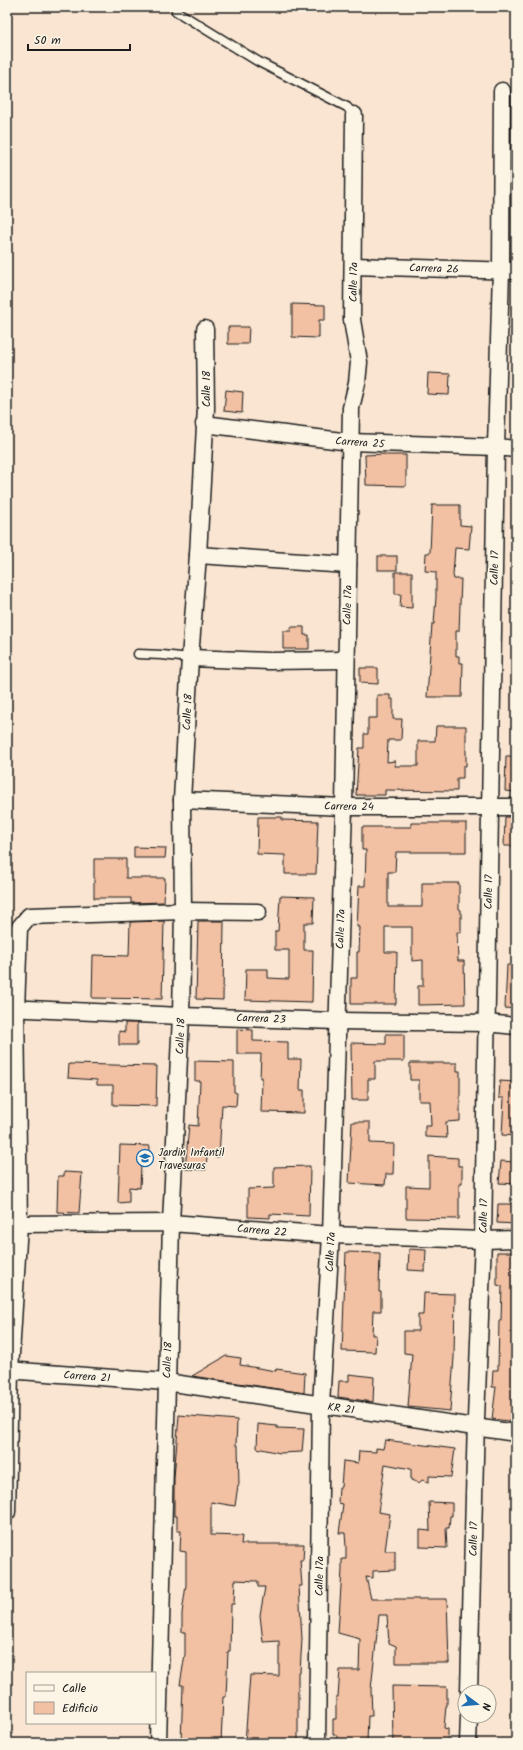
<svg xmlns="http://www.w3.org/2000/svg" width="523" height="1750" viewBox="0 0 523 1750" font-family="Kalam,sans-serif">
  <rect width="100%" height="100%" fill="#f9e5d1"/>
  <filter id="ink" filterUnits="userSpaceOnUse"><feTurbulence type="fractalNoise" baseFrequency=".025" numOctaves="2"/><feDisplacementMap in="SourceGraphic" scale="8" xChannelSelector="R" yChannelSelector="G"/><feConvolveMatrix kernelMatrix="1 2 1 2 8 2 1 2 1" color-interpolation-filters="sRGB"/></filter>
  <g filter="url(#ink)">
    <g fill="#f2c0a3" stroke="#1c1c1c">
      <polygon points="292,304 325,305 325,320 319,320 319,338 292,337"/>
      <polygon points="228,327 249,327 248,344 228,344"/>
      <polygon points="428,373 450,374 449,395 427,394"/>
      <polygon points="226,390 243,392 242,413 224,411"/>
      <polygon points="385,454 385,455 406,455 406,486 366,485 365,455"/>
      <polygon points="432,505 460,505 460,525 471,526 469,549 455,548 453,575 454,579 461,579 459,631 456,631 456,656 459,656 459,663 463,663 462,697 427,697 432,624 434,624 436,597 436,572 425,571 426,553 430,553"/>
      <rect x="378" y="556" width="19" height="14"/>
      <polygon points="395,572 412,572 412,608 400,607 401,594 395,594"/>
      <polygon points="291,627 304,627 304,635 309,635 309,649 283,649 283,631 291,631"/>
      <polygon points="360,668 378,668 378,684 360,683"/>
      <polygon points="377,695 390,695 390,699 393,699 393,719 402,719 401,740 388,740 387,762 395,761 395,766 418,766 418,741 435,741 436,726 466,726 466,766 463,766 463,778 457,778 457,791 385,790 385,795 356,795 359,748 364,748 364,734 368,734 368,718 377,718"/>
      <polygon points="506,756 516,756 516,792 505,791"/>
      <polygon points="258,817 282,817 282,820 318,821 316,874 285,874 285,855 257,854"/>
      <polygon points="505,817 516,817 516,846 504,846"/>
      <polygon points="411,823 466,823 466,852 396,852 395,872 388,872 388,907 422,907 422,883 459,883 459,909 461,910 461,932 457,932 458,961 464,961 465,1004 418,1005 418,986 423,986 423,960 412,961 412,927 385,927 385,952 397,952 396,1004 351,1004 351,978 357,978 357,952 359,952 360,927 357,927 359,886 365,886 366,850 362,850 362,827 411,827"/>
      <polygon points="134,847 166,848 165,858 134,858"/>
      <polygon points="94,859 126,859 126,878 165,878 164,902 131,903 131,898 94,898"/>
      <polygon points="280,896 314,897 313,923 304,923 304,950 313,950 312,1002 245,1000 246,969 268,969 268,978 289,979 289,950 275,950 275,931 278,931"/>
      <polygon points="164,921 162,999 92,998 93,955 129,956 130,922"/>
      <polygon points="198,921 224,921 223,1000 196,999"/>
      <polygon points="507,965 516,965 516,1009 505,1008"/>
      <polygon points="125,1023 137,1023 137,1045 119,1045 119,1031 125,1032"/>
      <polygon points="237,1029 253,1030 253,1041 288,1042 288,1059 301,1059 300,1090 304,1090 304,1113 261,1112 262,1078 260,1078 261,1054 237,1054"/>
      <polygon points="386,1034 404,1034 404,1061 375,1061 375,1079 368,1079 368,1100 352,1100 351,1043 386,1044"/>
      <polygon points="195,1061 234,1062 234,1092 237,1093 236,1106 222,1105 219,1157 207,1156 206,1170 185,1169 189,1125 198,1126 200,1081 195,1081"/>
      <polygon points="410,1063 457,1063 457,1071 460,1071 460,1121 446,1122 447,1138 425,1137 425,1126 431,1126 430,1101 419,1101 419,1080 410,1080"/>
      <polygon points="69,1064 157,1066 156,1106 113,1105 113,1085 97,1085 97,1080 68,1078"/>
      <polygon points="500,1081 516,1082 516,1136 502,1135 504,1098 499,1098"/>
      <polygon points="352,1122 370,1122 370,1143 394,1144 393,1174 386,1174 385,1185 349,1183"/>
      <polygon points="120,1145 150,1146 149,1164 141,1164 140,1188 129,1187 129,1202 118,1203"/>
      <polygon points="429,1156 458,1158 458,1166 462,1166 462,1184 459,1184 459,1219 406,1218 406,1186 429,1187"/>
      <polygon points="501,1161 514,1162 514,1164 516,1164 516,1184 499,1183"/>
      <polygon points="310,1166 309,1216 270,1214 270,1218 248,1217 248,1189 274,1188 274,1167"/>
      <polygon points="64,1172 82,1173 79,1213 57,1212 58,1176 64,1176"/>
      <polygon points="498,1204 516,1204 516,1224 497,1223"/>
      <polygon points="409,1249 426,1250 425,1271 408,1270"/>
      <polygon points="346,1252 380,1253 379,1292 381,1292 381,1311 373,1311 372,1335 376,1335 375,1352 342,1351"/>
      <polygon points="497,1252 516,1252 516,1422 492,1419 496,1387 492,1387 493,1370 498,1370 499,1320 501,1320 502,1286 497,1285"/>
      <polygon points="424,1293 455,1294 454,1357 450,1411 408,1407 412,1354 404,1353 404,1331 418,1331 418,1315 423,1315"/>
      <polygon points="226,1356 241,1358 240,1365 276,1371 276,1369 305,1373 304,1393 192,1376"/>
      <polygon points="349,1374 374,1377 373,1402 338,1397 339,1381 349,1381"/>
      <polygon points="179,1415 237,1420 236,1446 238,1446 239,1485 238,1485 235,1506 211,1502 211,1535 242,1536 241,1544 304,1544 303,1560 300,1560 302,1586 299,1586 302,1639 300,1672 298,1672 298,1743 245,1743 250,1675 279,1676 279,1641 263,1642 260,1615 265,1587 258,1587 258,1581 235,1580 234,1604 231,1604 230,1651 228,1651 226,1697 223,1697 221,1743 181,1743 183,1685 180,1685 185,1654 185,1632 182,1632 182,1613 186,1585 186,1552 180,1551 181,1531 177,1531 177,1516 174,1516 174,1478"/>
      <polygon points="258,1424 277,1426 277,1428 304,1429 302,1452 280,1453 257,1448"/>
      <polygon points="385,1440 455,1449 451,1477 429,1476 429,1482 422,1480 419,1483 411,1480 411,1469 385,1464 378,1512 390,1514 385,1551 395,1551 395,1570 373,1571 373,1578 366,1577 371,1599 447,1599 449,1663 396,1663 396,1646 389,1643 387,1615 379,1615 371,1689 372,1716 368,1716 367,1743 337,1743 337,1735 333,1735 333,1719 336,1719 336,1697 338,1697 340,1670 359,1670 360,1639 338,1633 342,1570 342,1559 346,1559 346,1547 345,1533 339,1533 343,1504 338,1503 339,1487 341,1487 343,1461 358,1463 359,1451 376,1452 376,1448 383,1449"/>
      <polygon points="429,1502 452,1503 452,1516 450,1516 449,1528 446,1528 447,1548 420,1547 420,1530 430,1531"/>
      <polygon points="392,1686 447,1687 447,1706 446,1706 444,1728 448,1729 448,1743 393,1743"/>
    </g>
    <g fill="none" stroke-linecap="round" stroke-linejoin="round">
      <g stroke="#1c1c1c" stroke-width="11">
        <g id="service">
          <polyline points="176,11 259,62 347,107 354,115"/>
          <polyline points="138,654 162,655 190,658"/>
        </g>
      </g>
      <g stroke="#1c1c1c" stroke-width="19">
        <g id="minor">
          <polyline points="353,266 516,271"/>
          <polyline points="204,424 350,442 496,447 516,449"/>
          <polyline points="198,555 348,565"/>
          <polyline points="190,658 269,661 345,660"/>
          <polyline points="182,800 344,807 516,807"/>
          <polyline points="7,1008 181,1016 337,1021 486,1023 516,1026"/>
          <polyline points="7,1224 171,1223 331,1235 483,1240 516,1239"/>
          <polyline points="7,1370 166,1382 516,1433"/>
          <polyline points="7,1512 10,1371 19,1224 16,1009 19,928 29,916 183,911 258,912"/>
          <polyline points="469,1692 476,1419 483,1240 496,447 501,270 502,91"/>
          <polyline points="158,1743 171,1223 181,1016 183,911 182,800 190,658 198,555 206,408 205,329"/>
          <polyline points="317,1743 321,1405 331,1235 344,807 351,408 357,383 359,362 352,320 354,115"/>
          <polyline points="468,1743 469,1716"/>
        </g>
      </g>
      <use href="#service" stroke="#fcf5e5" stroke-width="8"/>
      <use href="#minor" stroke="#fcf5e5" stroke-width="16"/>
    </g>
  </g>
  <defs>
    <g id="school-ring" transform="scale(0.9)"><circle r="9.5" fill="#fcf5e5" stroke="#1f6fb2" stroke-width="1.5"/><path d="M0-5L7-2L0 1L-7-2ZM-4 1L0 2.5L4 1V4Q0 6-4 4Z" fill="#1f6fb2"/></g>
  </defs>
  <g fill-rule="evenodd">
    <use href="#school-ring" x="145" y="1158"/>
  </g>
  <g text-anchor="middle" stroke-width="3" stroke-linejoin="round" paint-order="stroke">
    <g font-size="11" fill="#1c1c1c" stroke="#fcf5e5">
      <text transform="translate(434 268) rotate(2)" y="4">Carrera 26</text>
      <text transform="translate(353 282) rotate(-89)" y="4">Calle 17a</text>
      <text transform="translate(206 389) rotate(-90)" y="4">Calle 18</text>
      <text transform="translate(360 442) rotate(4)" y="4">Carrera 25</text>
      <text transform="translate(494 568) rotate(-89)" y="4">Calle 17</text>
      <text transform="translate(347 605) rotate(-88)" y="4">Calle 17a</text>
      <text transform="translate(187 712) rotate(-87)" y="4">Calle 18</text>
      <text transform="translate(349 806) rotate(1)" y="4">Carrera 24</text>
      <text transform="translate(488 892) rotate(-89)" y="4">Calle 17</text>
      <text transform="translate(340 929) rotate(-88)" y="4">Calle 17a</text>
      <text transform="translate(261 1018) rotate(2)" y="4">Carrera 23</text>
      <text transform="translate(180 1036) rotate(-88)" y="4">Calle 18</text>
      <text transform="translate(483 1216) rotate(-89)" y="4">Calle 17</text>
      <text transform="translate(262 1230) rotate(5)" y="4">Carrera 22</text>
      <text transform="translate(330 1252) rotate(-87)" y="4">Calle 17a</text>
      <text transform="translate(167 1360) rotate(-88)" y="4">Calle 18</text>
      <text transform="translate(87 1376) rotate(4)" y="4">Carrera 21</text>
      <text transform="translate(341 1408) rotate(8)" y="4">KR 21</text>
      <text transform="translate(473 1539) rotate(-89)" y="4">Calle 17</text>
      <text transform="translate(319 1576) rotate(-89)" y="4">Calle 17a</text>
    </g>
    <g font-size="11" fill="#1c1c1c" stroke="#fcf5e5" text-anchor="start">
      <text x="158" y="1156">Jardin Infantil<tspan x="158" dy="13">Travesuras</tspan></text>
    </g>
  </g>
  <rect width="523" height="1750" fill="none" stroke="#fcf5e5" stroke-width="24"/>
  <rect x="12" y="12" width="499" height="1726" fill="none" stroke="#1c1c1c" stroke-width="1.5" filter="url(#ink)"/>
  <rect x="26" y="1672" width="130" height="52" fill="#fcf5e5" stroke="#a29e95"/>
  <rect x="34" y="1685" width="20" height="6" fill="#fcf5e5" stroke="#a29e95"/>
  <text x="62" y="1692" font-size="12" fill="#1c1c1c">Calle</text>
  <rect x="34" y="1702" width="20" height="12" fill="#f2c0a3" stroke="#a29e95"/>
  <text x="62" y="1712" font-size="12" fill="#1c1c1c">Edificio</text>
  <g transform="translate(477 1704) rotate(106)"><circle r="19" fill="#fcf5e5" stroke="#a29e95"/>
  <path d="M0-3L7 15L0 10L-7 15Z" fill="#1f6fb2"/>
  <text y="-6" font-size="11" font-weight="bold" text-anchor="middle" fill="#1c1c1c">N</text>
  </g>
  <path d="M28 44v6h102v-6" fill="none" stroke="#1c1c1c" stroke-width="2"/>
  <text x="34" y="44" font-size="12" fill="#1c1c1c" stroke="#fcf5e5" stroke-width="3" paint-order="stroke">50 m</text>
</svg>
